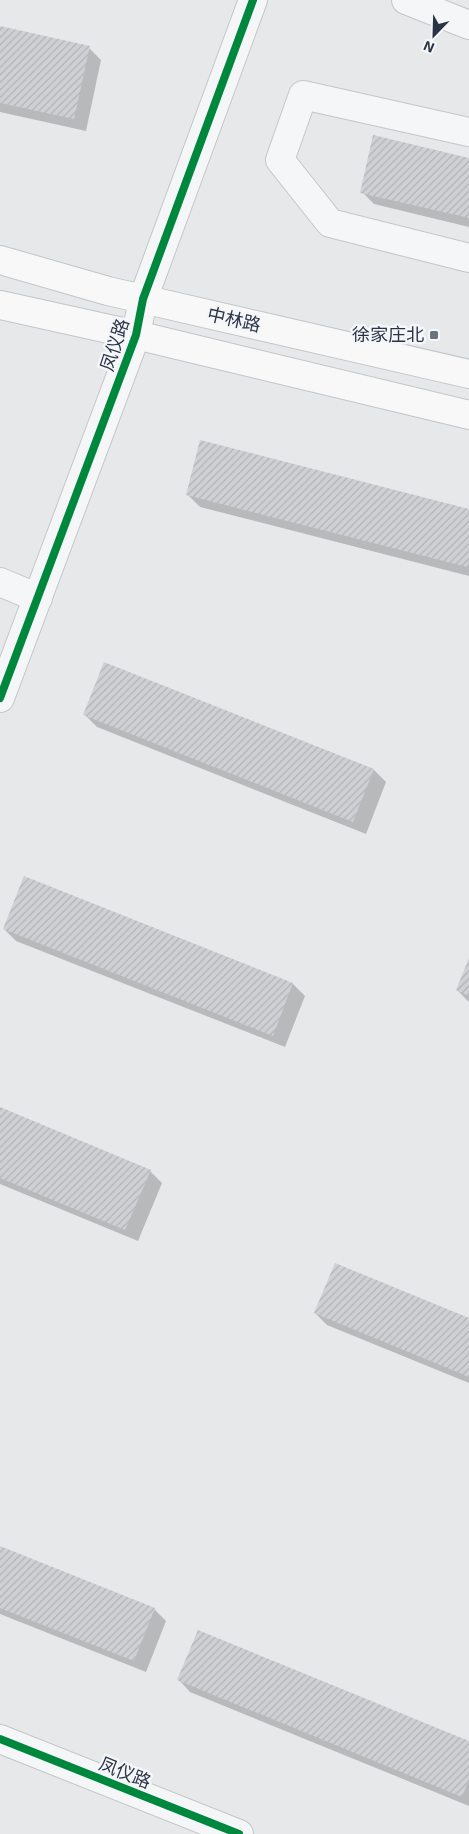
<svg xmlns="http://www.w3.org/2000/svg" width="469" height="1834" viewBox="0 0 469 1834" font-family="'Exo 2','Noto Sans SC',sans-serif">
  <defs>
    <pattern id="building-hatch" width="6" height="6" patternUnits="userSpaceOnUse" patternTransform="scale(1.25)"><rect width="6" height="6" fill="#ced0d3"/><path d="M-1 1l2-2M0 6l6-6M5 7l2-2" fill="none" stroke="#b1b3b6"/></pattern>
  </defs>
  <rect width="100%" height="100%" fill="#e6e8ea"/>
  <g fill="#0003">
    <polygon points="0,28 89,48 101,60 86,131 0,112"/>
    <polygon points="469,159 469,227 374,204 362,192"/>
    <polygon points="188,495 469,510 469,576 200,507"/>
    <polygon points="105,664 374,770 386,782 366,834 97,727 85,715"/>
    <polygon points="24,877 293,984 305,996 285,1047 16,941 4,929"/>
    <polygon points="469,961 469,1002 457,990"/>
    <polygon points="0,1108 150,1171 162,1183 138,1241 0,1184"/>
    <polygon points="315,1313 469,1320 469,1383 327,1325"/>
    <polygon points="0,1547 154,1609 166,1621 146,1672 0,1614"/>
    <polygon points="178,1679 469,1743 469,1806 190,1692"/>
  </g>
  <g fill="url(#building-hatch)">
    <polygon points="0,26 90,46 74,119 0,103"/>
    <polygon points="373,135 469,158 469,218 360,193"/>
    <polygon points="200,440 469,509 469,561 467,567 186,495"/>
    <polygon points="104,662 374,769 353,822 83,715"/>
    <polygon points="24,876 293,983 273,1036 3,929"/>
    <polygon points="469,958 469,996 456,990"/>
    <polygon points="0,1107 151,1170 125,1230 0,1178"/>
    <polygon points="335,1263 469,1318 469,1377 314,1313"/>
    <polygon points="0,1546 155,1608 134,1661 0,1608"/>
    <polygon points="198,1630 469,1741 469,1779 462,1797 177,1680"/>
  </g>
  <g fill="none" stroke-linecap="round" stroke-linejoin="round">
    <g stroke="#c4c6c8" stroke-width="30">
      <g id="minor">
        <polyline points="406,0 469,25"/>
        <polyline points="469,132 303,95 280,160 330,223 469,258"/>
        <polyline points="0,582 38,598"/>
        <polyline points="0,698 136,335 143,299 253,0"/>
        <polyline points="0,1739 239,1834"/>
      </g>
    </g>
    <g stroke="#c2c5c8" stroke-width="30">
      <g id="major">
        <polyline points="0,260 108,291 469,374"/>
        <polyline points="0,305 136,335 469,415"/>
      </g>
    </g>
    <use href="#minor" stroke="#f5f6f7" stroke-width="28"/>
    <use href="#major" stroke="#f8f8f8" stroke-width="28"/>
    <g stroke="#f4f6f9" stroke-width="11">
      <g id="cycleway">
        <polyline points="0,698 136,335 143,299 253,0"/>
        <polyline points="0,1739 239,1834"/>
      </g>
    </g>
    <use href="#cycleway" stroke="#00873e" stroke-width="8"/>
  </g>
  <rect fill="#6c737f" stroke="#f4f6f9" stroke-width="2" x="429" y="330" width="10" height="10" rx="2.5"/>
  <g text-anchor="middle" stroke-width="5" stroke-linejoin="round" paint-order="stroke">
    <g font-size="18" fill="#2b3445" stroke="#f4f6f9">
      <text transform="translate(234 320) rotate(13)" y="6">中林路</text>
      <text transform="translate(115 345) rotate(-72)" y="6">凤仪路</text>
      <text transform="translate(125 1773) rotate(22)" y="6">凤仪路</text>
    </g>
    <g font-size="18" fill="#2b3445" stroke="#f4f6f9" text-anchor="end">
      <text x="424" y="341">徐家庄北</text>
    </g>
  </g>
  <g transform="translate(434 35) rotate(203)" stroke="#f4f6f9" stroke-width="4" paint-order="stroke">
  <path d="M0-4L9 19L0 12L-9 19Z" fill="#2b3445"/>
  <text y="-8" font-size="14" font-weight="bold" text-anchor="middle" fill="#2b3445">N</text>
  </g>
</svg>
